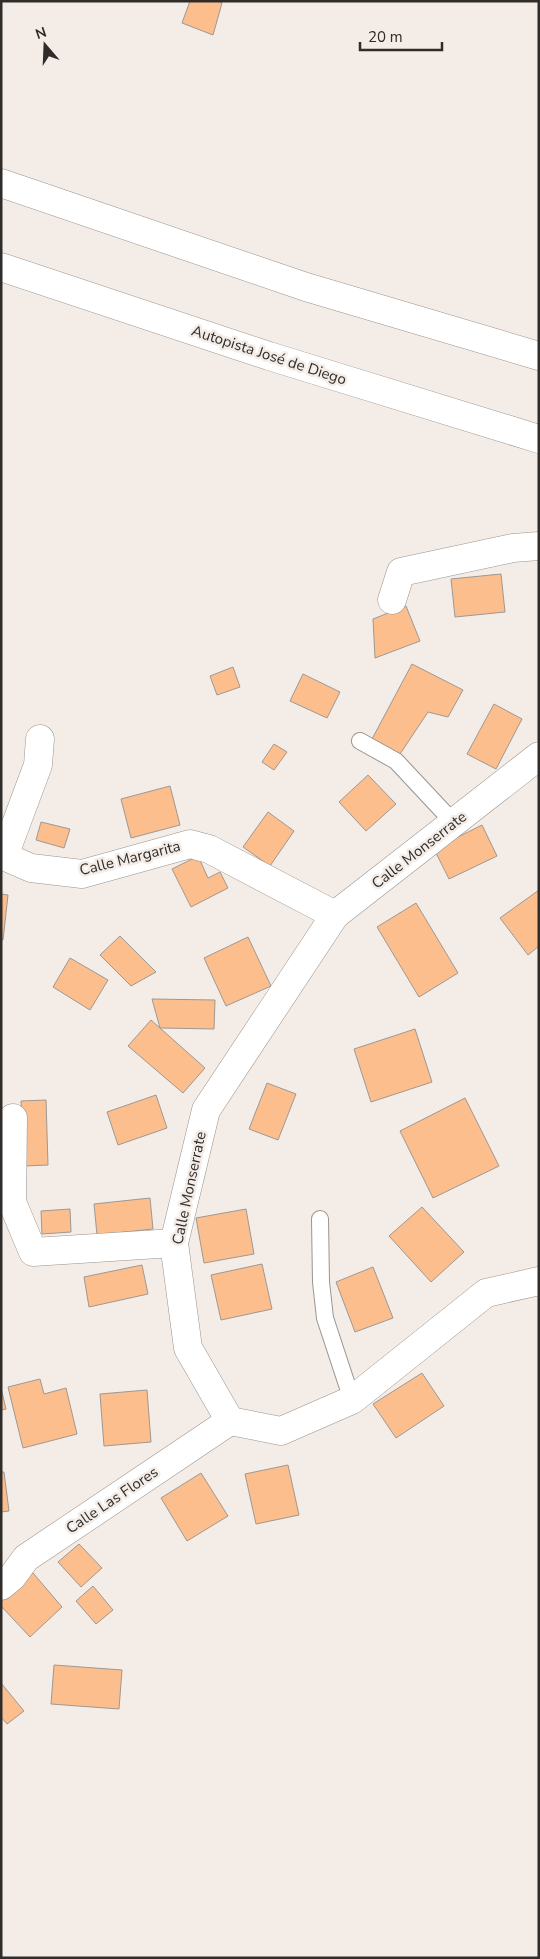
<svg xmlns="http://www.w3.org/2000/svg" width="540" height="1959" viewBox="0 0 540 1959" font-family="'Nunito Sans',sans-serif">
  <rect width="100%" height="100%" fill="#f3ece7"/>
  <g fill="#fdbe8d" stroke="#9e9893">
    <polygon points="190,1 218,1 222,3 213,35 182,23"/>
    <polygon points="501,574 505,612 455,617 451,579"/>
    <polygon points="406,606 420,641 375,658 373,619"/>
    <polygon points="412,664 463,690 448,717 428,712 400,754 372,739"/>
    <polygon points="233,667 240,687 217,695 210,676"/>
    <polygon points="303,674 340,692 327,718 290,701"/>
    <polygon points="494,704 522,719 496,769 467,754"/>
    <polygon points="274,744 287,752 274,770 262,762"/>
    <polygon points="368,775 396,804 366,831 339,802"/>
    <polygon points="170,786 180,825 131,838 121,799"/>
    <polygon points="268,812 294,831 270,866 243,847"/>
    <polygon points="41,822 70,829 64,848 36,840"/>
    <polygon points="482,825 497,856 449,879 434,849"/>
    <polygon points="198,856 208,878 220,872 228,888 191,907 172,869"/>
    <polygon points="539,890 539,946 528,955 500,918"/>
    <polygon points="1,894 8,895 3,940 1,940"/>
    <polygon points="416,903 458,973 419,997 377,927"/>
    <polygon points="120,936 156,972 131,986 100,955"/>
    <polygon points="248,937 271,986 226,1006 204,958"/>
    <polygon points="70,958 108,980 90,1010 53,987"/>
    <polygon points="152,999 215,1000 214,1029 160,1028"/>
    <polygon points="151,1020 205,1068 183,1093 128,1046"/>
    <polygon points="415,1029 432,1082 371,1102 354,1049"/>
    <polygon points="267,1083 296,1094 278,1140 249,1129"/>
    <polygon points="156,1095 167,1128 118,1145 107,1112"/>
    <polygon points="465,1098 499,1166 433,1198 400,1131"/>
    <polygon points="46,1100 48,1165 24,1166 21,1101"/>
    <polygon points="150,1198 153,1229 97,1235 94,1204"/>
    <polygon points="422,1207 464,1252 431,1282 389,1236"/>
    <polygon points="70,1209 71,1232 42,1234 41,1211"/>
    <polygon points="246,1209 254,1254 204,1263 196,1218"/>
    <polygon points="262,1264 272,1309 221,1320 211,1275"/>
    <polygon points="142,1265 148,1294 89,1307 84,1277"/>
    <polygon points="373,1267 393,1318 355,1332 336,1282"/>
    <polygon points="422,1373 444,1406 396,1438 373,1404"/>
    <polygon points="40,1379 44,1394 66,1388 77,1434 23,1448 8,1387"/>
    <polygon points="1,1388 6,1409 1,1410"/>
    <polygon points="147,1390 151,1442 104,1446 100,1394"/>
    <polygon points="288,1465 299,1515 256,1524 245,1474"/>
    <polygon points="1,1472 4,1472 9,1511 1,1512"/>
    <polygon points="201,1473 228,1516 187,1541 161,1498"/>
    <polygon points="79,1544 102,1568 81,1587 58,1562"/>
    <polygon points="33,1573 62,1607 30,1637 1,1606 1,1601"/>
    <polygon points="93,1586 113,1610 96,1624 76,1601"/>
    <polygon points="54,1665 122,1670 119,1709 51,1704"/>
    <polygon points="1,1683 24,1711 7,1724 1,1717"/>
  </g>
  <g fill="none" stroke-linecap="round" stroke-linejoin="round">
    <g stroke="#9a948f" stroke-width="18">
      <g id="service">
        <polyline points="360,741 396,761 454,823"/>
        <polyline points="320,1219 321,1282 325,1318 352,1400"/>
      </g>
    </g>
    <g stroke="#9a948f" stroke-width="29">
      <g id="minor">
        <polyline points="392,600 401,572 513,548 539,546"/>
        <polyline points="1,855 31,868 82,874 190,844 209,849 335,915"/>
        <polyline points="4,856 38,765 40,739"/>
        <polyline points="13,1118 12,1202 33,1252 174,1243"/>
        <polyline points="230,1421 188,1348 174,1243 206,1110 335,915 539,756"/>
        <polyline points="230,1421 281,1431 352,1400 486,1293 539,1281"/>
        <polyline points="1,1586 12,1577 26,1558 230,1421"/>
      </g>
    </g>
    <g stroke="#9a948f" stroke-width="29">
      <g id="motorway">
        <polyline points="1,183 306,287 539,356"/>
        <polyline points="1,267 269,356 539,439"/>
      </g>
    </g>
    <use href="#service" stroke="#fff" stroke-width="16"/>
    <use href="#minor" stroke="#fff" stroke-width="28"/>
    <use href="#motorway" stroke="#fff" stroke-width="28"/>
  </g>
  <g text-anchor="middle" stroke-width="5" stroke-linejoin="round" paint-order="stroke">
    <g font-size="15" fill="#2f2c2a" stroke="#f3ece7">
      <text transform="translate(269 355) rotate(18)" y="5">Autopista José de Diego</text>
      <text transform="translate(419 850) rotate(-38)" y="5">Calle Monserrate</text>
      <text transform="translate(130 858) rotate(-14)" y="5">Calle Margarita</text>
      <text transform="translate(189 1188) rotate(-78)" y="5">Calle Monserrate</text>
      <text transform="translate(112 1500) rotate(-34)" y="5">Calle Las Flores</text>
    </g>
  </g>
  <rect width="540" height="1959" fill="none" stroke="#2f2c2a" stroke-width="5"/>
  <g transform="translate(45 45) rotate(341)" stroke="#f3ece7" stroke-width="4" paint-order="stroke">
  <path d="M0-4L9 19L0 12L-9 19Z" fill="#2f2c2a"/>
  <text y="-8" font-size="14" font-weight="bold" text-anchor="middle" fill="#2f2c2a">N</text>
  </g>
  <path d="M360 42v8h82v-8" fill="none" stroke="#2f2c2a" stroke-width="2.5"/>
  <text x="368" y="42" font-size="15" fill="#2f2c2a" stroke="#f3ece7" stroke-width="4" paint-order="stroke">20 m</text>
</svg>
